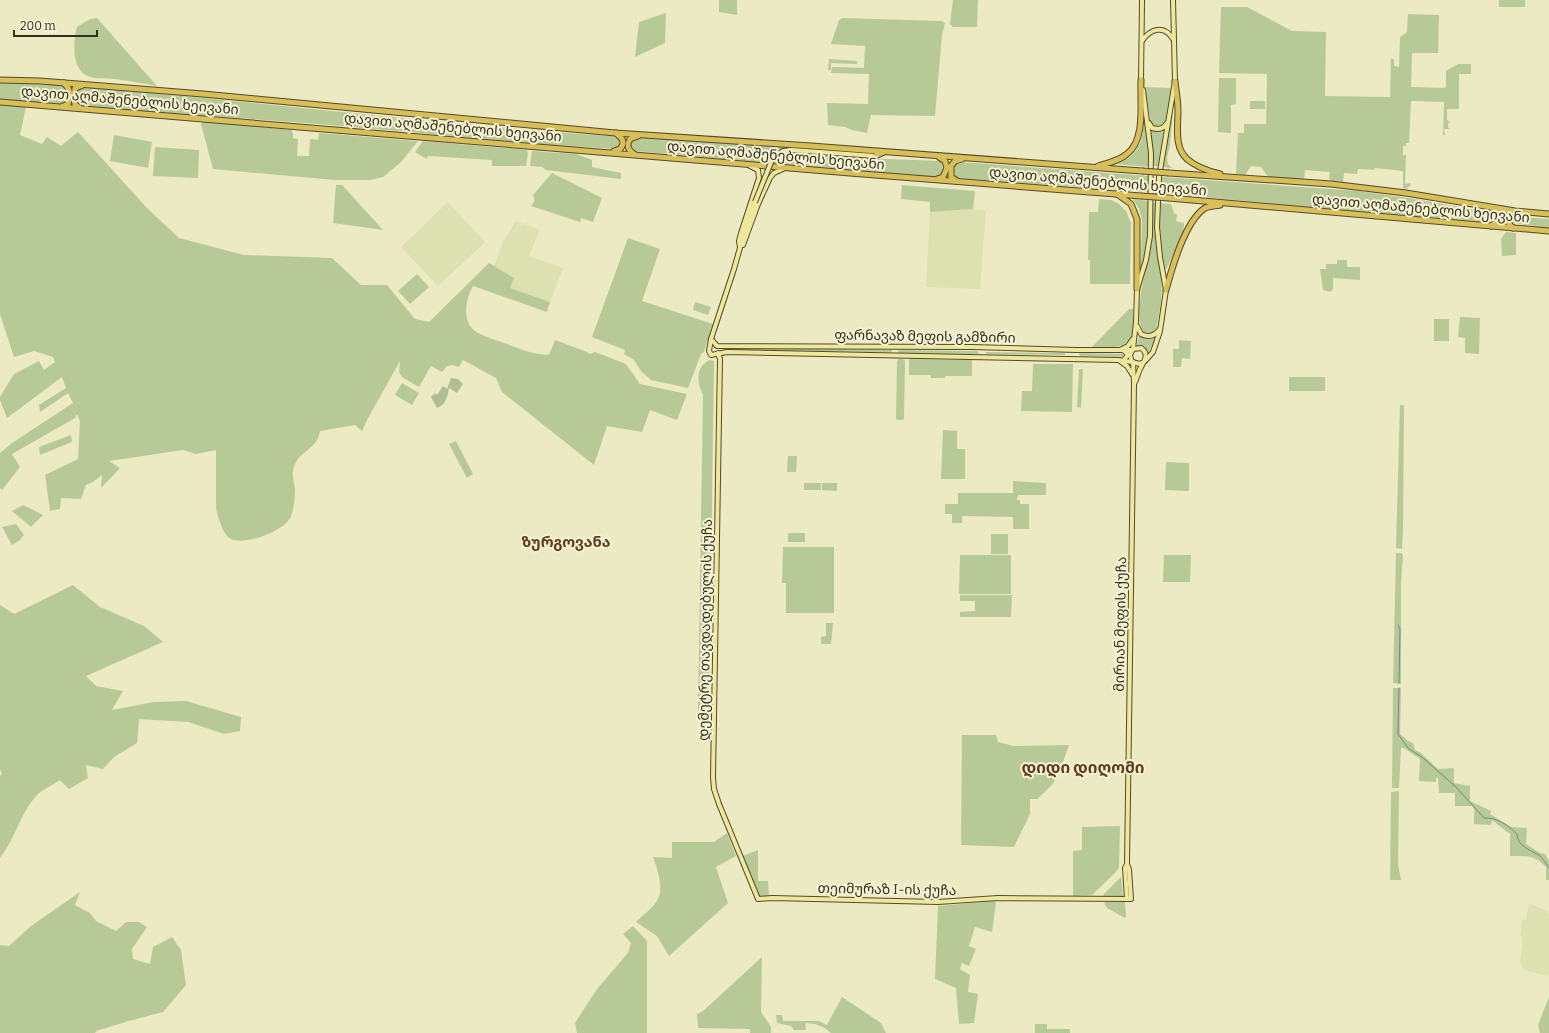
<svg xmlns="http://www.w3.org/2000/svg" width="1549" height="1033" viewBox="0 0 1549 1033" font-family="Bitter,'Noto Sans Georgian',serif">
  <rect width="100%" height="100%" fill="#eceac3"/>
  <g fill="#dde1b1">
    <polygon points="448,202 485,242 438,286 401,247"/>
    <polygon points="973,209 986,211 980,289 926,287 930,212"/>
    <polygon points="516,221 540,230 529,256 563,268 550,302 510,288 514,278 494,266 503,241"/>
    <polygon points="1529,903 1547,911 1549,915 1549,976 1524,970 1520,961 1522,947 1522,936 1520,936 1522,920 1526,920"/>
  </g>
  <g fill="#b7c997">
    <polygon points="719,0 737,0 737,15 719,12"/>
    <polygon points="953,0 978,0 977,27 953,27 950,24"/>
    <rect x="1499" y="0" width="26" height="7"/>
    <polygon points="1221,7 1247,7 1292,31 1326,32 1325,96 1390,97 1391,58 1394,60 1394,66 1399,67 1400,37 1407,32 1408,14 1439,15 1438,53 1412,53 1411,87 1444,88 1446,87 1446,71 1458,64 1471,64 1471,74 1459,74 1459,109 1447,109 1447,120 1450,122 1450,123 1448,123 1448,128 1450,129 1444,129 1445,135 1443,135 1444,102 1411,101 1409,143 1406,143 1406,146 1403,146 1403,155 1406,155 1405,184 1411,183 1410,186 1406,189 1403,188 1403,171 1375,168 1374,170 1358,169 1357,174 1344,173 1343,182 1332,181 1329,179 1330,172 1305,170 1304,179 1268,177 1261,167 1251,166 1245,175 1236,174 1238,133 1244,133 1244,124 1266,124 1267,74 1219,73"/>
    <polygon points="666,13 665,43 635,57 639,22"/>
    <path d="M97,18l60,68c-14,-3 -28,-5 -43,-7 -8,-1 -17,0 -24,-2 -19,-6 -17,-35 -13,-50l13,-8z"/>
    <polygon points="843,18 941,21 945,23 942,35 935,116 871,115 867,133 852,130 845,127 828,125 827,103 868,104 869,74 831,73 832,67 864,68 865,46 831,44 839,20"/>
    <polygon points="829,59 857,61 857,64 831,63 831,70 828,70"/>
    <polygon points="1219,78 1236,78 1236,104 1231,105 1231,133 1218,132"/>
    <polygon points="0,83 62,85 66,92 64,102 61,104 0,99"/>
    <path d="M80,87c176,14 352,37 529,49l8,1 2,4v5l-4,3 -61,-4 -236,-21 -239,-18 -3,-1 -3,-13z"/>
    <polygon points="1145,87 1171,88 1165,123 1161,127 1154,127 1151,124"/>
    <rect x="1250" y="101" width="15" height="8"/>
    <path d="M0,105l26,2 -6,28 22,9 5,-7 14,9 17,-14 69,76 32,30 65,17 88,3 29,27h26l28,34 14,3 60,-59 25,15 -4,10 40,14 -3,10 -74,-26c-8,14 -12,38 5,47 8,4 18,7 26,10 17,6 27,11 45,12l6,-15 32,12 3,2 5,-2 31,12 14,20 47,10 -10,26 -27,-10 -8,22 -35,-6 -13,39 -92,-73 -6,-14 -33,-18 -4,7 -6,-2 -6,1 -5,6 -11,-6 -12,21 -17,-10 -3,-5 1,-11 -33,59 -5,11 -7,-6 -35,6c-1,4 -2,8 -4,11 -10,12 -18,11 -23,28 -1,7 1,12 2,18 0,10 -1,22 -5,30 -7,14 -52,31 -63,18 -5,-6 -10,-21 -11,-29v-57l-20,4 -13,-4 -74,11 11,7 -19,20 1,-13 -9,7 -7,3 -5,14 -20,-1 -1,11 -10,2 -5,-36 33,-16 2,-38 -3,-7 -2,4 -63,36 8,13 -18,23 -2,-2v-35l12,-10 61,-40 -5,-10 -28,19 -1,-7 27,-17 -4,-11 -55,41 -7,-18v-3l14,-23 25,-13 5,9 11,-8 -2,-5 -19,-6 -20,6 -14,-43z"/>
    <path d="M1144,113l3,14 2,40 -33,-3c26,-8 28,-28 28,-51z"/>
    <polygon points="1173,113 1170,145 1167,158 1168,164 1172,168 1161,167"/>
    <polygon points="203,121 291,130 293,133 293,138 298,139 297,156 309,156 310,139 318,140 319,133 418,141 401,162 383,177 370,180 335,180 213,169 201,124"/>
    <polygon points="1164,128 1158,166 1154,166 1151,130"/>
    <polygon points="114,135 152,142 148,168 110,161"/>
    <polygon points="636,137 793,148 780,150 768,162 756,162 635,151 631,150 629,143"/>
    <polygon points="423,141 527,150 528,154 526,166 492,166 492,160 428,156 427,159 415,152"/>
    <polygon points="155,147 199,150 198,178 153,176"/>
    <polygon points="532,151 576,154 592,160 592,167 621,173 621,179 546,170 542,167 530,166"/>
    <path d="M799,152l63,6 79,3c3,6 2,12 -3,16l-165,-14 12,-7z"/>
    <polygon points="959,162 1149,176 1149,192 954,178 953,164"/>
    <polygon points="552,173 602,198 593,222 581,218 580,222 531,206 535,201 533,195"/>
    <polygon points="1162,177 1358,191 1409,198 1494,213 1497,215 1497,219 1494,222 1491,222 1321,208 1161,193"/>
    <polygon points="336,185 342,185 383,230 333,223"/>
    <polygon points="902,185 975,191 973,209 930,212 930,202 901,199"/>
    <polygon points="1099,199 1111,200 1119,204 1126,211 1131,223 1130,284 1090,284 1090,260 1088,260 1089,212 1098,212"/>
    <path d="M1133,199l16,2c0,25 -1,43 -8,67l1,-49 -3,-10z"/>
    <path d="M1153,203h3l-1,33 7,41 -1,25 -5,29 -4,2 -8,-1c-13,-13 5,-77 7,-96 2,-11 2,-22 2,-33z"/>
    <path d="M1160,203l11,1 3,9 3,2 -1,6 8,2 -1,12 -17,35c-7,-23 -7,-44 -6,-67z"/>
    <polygon points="1513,216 1549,219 1549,228 1512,223 1509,219"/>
    <polygon points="1506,232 1516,233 1516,255 1502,256 1501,239"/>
    <polygon points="628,238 660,249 642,301 713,324 704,352 701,354 688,388 651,380 641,371 633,359 624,354 625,350 592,337"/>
    <polygon points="1337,260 1347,260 1347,267 1360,267 1360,280 1333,278 1333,288 1331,292 1323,290 1320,269 1326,269 1326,264 1337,264"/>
    <polygon points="417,274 429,287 410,304 398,291"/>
    <polygon points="695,302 711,307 708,315 693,310"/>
    <path d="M1129,309h4c0,8 1,18 -1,26 -5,16 -28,12 -40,12z"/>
    <polygon points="1460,317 1480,318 1479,354 1465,353 1465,338 1458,337"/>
    <rect x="1434" y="319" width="15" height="22"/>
    <polygon points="1139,336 1149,339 1156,337 1148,354 1144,347 1137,346"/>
    <polygon points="1179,340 1191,341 1190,359 1182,358 1181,367 1173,367 1173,349 1179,349"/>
    <polygon points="725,347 892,350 892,352 725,350 724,348"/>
    <polygon points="899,350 977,351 979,353 977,354 899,353 898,351"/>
    <polygon points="986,352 1065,353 1065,355 986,354"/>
    <polygon points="1080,353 1123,354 1123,357 1080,356 1079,354"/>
    <polygon points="899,359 903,359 905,361 904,419 902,420 898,420 896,419 897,361"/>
    <polygon points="909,359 972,360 972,376 945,376 945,378 931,378 930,375 909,375"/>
    <path d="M710,360l4,1 -5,352 -11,-3 5,-315c-6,-11 -8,-29 7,-35z"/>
    <polygon points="1033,364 1073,364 1072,412 1021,411 1022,391 1032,391"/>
    <polygon points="1079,369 1082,369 1083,370 1081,408 1077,407"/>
    <rect x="1289" y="377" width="36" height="14"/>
    <polygon points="402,383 419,393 412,405 395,395"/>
    <polygon points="1400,405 1404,405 1403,530 1402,549 1396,548"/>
    <polygon points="943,430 957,431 957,449 965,449 965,479 941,479"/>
    <polygon points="71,435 72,442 40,455 39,447"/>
    <polygon points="456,441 473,474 467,478 449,444"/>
    <polygon points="788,456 797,456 796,472 787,472"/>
    <polygon points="1166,462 1189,463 1189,491 1165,490"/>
    <polygon points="1013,481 1046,483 1046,495 1018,495 1017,500 1020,500 1020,504 1029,504 1029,529 1013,529 1013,517 962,516 962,523 952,523 952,514 945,514 945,504 958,504 958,493 1013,493"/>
    <rect x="804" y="483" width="17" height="7"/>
    <polygon points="822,483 837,483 837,491 822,490"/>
    <polygon points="23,505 43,515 31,527 12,511"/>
    <polygon points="16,524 24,535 20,540 12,545 2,527"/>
    <rect x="788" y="533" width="17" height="9"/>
    <rect x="991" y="534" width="17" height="20"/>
    <polygon points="783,547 834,547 834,613 786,613 786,583 782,583"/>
    <polygon points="1396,553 1401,553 1403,555 1401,584 1401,684 1393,683"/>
    <polygon points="960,555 1011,555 1011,594 959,594"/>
    <polygon points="1164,555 1191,555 1190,582 1163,582"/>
    <path d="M73,585l27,22 44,19 19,16 -77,34 10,10 27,5 -11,19 42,-8 32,-1 55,16 -1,14 -16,3 -36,-12 -49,-3 -2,24 -23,14 -11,12 -17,-4 2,13 -19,11 -9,-9c-7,5 -18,9 -24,16 -16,18 -21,43 -36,62v-82l2,-2 -2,-5v-164l14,9z"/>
    <polygon points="960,595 1012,595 1011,617 960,617 960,612 975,611 975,601 960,601"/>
    <polygon points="826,623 833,623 831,644 821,644 821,637 826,636"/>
    <path d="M1393,688h8l-1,46 8,7 5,2 2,7 6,3 17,16 16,-1v15l16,3v15l21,10 -1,3 21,13 16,1 -1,16 14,9 5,1 4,7v19h-3v-13c-12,-13 -21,-11 -36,-11v-23l-3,-1 -15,-12 -1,5 -17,-1v-15l-2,-3h-17v-13h-16l-1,-15h-2v4l-17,-1 1,-22 -16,-11h-3l-2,40h-7z"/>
    <polygon points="962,735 996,735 998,742 1014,746 1069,745 1064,759 1053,784 1037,799 1030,799 1030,814 1014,847 961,845"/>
    <polygon points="1398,791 1399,792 1398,864 1401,880 1390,880 1391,792"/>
    <polygon points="1120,826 1119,867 1116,872 1092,895 1073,896 1073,851 1082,850 1082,827"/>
    <path d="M727,833l9,23 -20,11 12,36 -59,53 -12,-20 -21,-14c6,-6 19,-16 22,-23 6,-11 -1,-31 -5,-42l19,1v-16h42z"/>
    <polygon points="758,850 758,881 768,881 769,897 759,897 757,895 742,856"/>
    <polygon points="1121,877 1123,896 1104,896 1103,895"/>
    <polygon points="80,892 75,905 90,913 96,921 116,931 126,922 139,922 147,927 132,949 133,959 150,964 153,947 172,937 181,950 186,985 163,1012 129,1021 96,1031 95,1033 0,1033 0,945 9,946 31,926"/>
    <polygon points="994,901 996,903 992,932 975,927 969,946 976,949 969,966 962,963 960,969 970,975 968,992 978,994 974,1023 959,1024 956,988 935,979 938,906"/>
    <polygon points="1105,902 1125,902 1126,917 1125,918 1107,908 1104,903"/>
    <polygon points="633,926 647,941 647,1033 577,1033 575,1023 597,989 628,953 631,943 623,934"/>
    <polygon points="762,957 761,1012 771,1027 771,1033 750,1033 750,1029 698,1028 697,1014 703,1011"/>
    <path d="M842,997l39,26 5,10h-55c-7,-7 -16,-10 -26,-10l1,7h-12l-3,-4 -14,-3 -1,-8h6l1,6h36l8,4z"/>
    <polygon points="1549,997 1549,1033 1540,1033 1538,1025"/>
    <polygon points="1035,1024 1047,1024 1047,1029 1070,1029 1070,1033 1035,1033"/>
  </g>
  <path fill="#b0be96" d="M451,378l7,1 5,5 -6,9 -8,-5c-1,7 -3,17 -12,20l-6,-11 4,-4 2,2 6,-9 4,3z"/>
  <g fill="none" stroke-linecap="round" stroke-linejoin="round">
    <g stroke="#6c8c8c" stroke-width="1">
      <polyline points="1398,625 1400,629 1399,683"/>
      <path d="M1399,688l-1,46 10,14 15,10 33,29 28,31c12,-1 24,7 33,16 0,12 13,16 22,21 4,3 7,9 10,13"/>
    </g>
    <g stroke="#53492f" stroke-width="6">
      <g id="major">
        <path d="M1142,41c8,-12 22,-17 31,-2"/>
        <polyline points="1141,82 1142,0"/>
        <path d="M1149,123l3,5c7,2 12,1 15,-5"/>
        <polyline points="783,151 792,150 875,156"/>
        <polyline points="755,202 743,237 734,269 711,339 709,351 711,355 727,352 1118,360 1132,362"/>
        <polyline points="743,245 758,204 770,178 774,173 785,168"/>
        <polyline points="740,247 739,241 741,233 759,178 758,170 750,166"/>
        <path d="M1137,326l4,8c8,4 14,2 19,-5"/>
        <polyline points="711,339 717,346 972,347 1077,350 1132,350"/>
        <polyline points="1133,349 1136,322 1137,289 1146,260 1150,236 1151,153 1143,90"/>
        <polyline points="1120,350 1128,346 1133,339"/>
        <polyline points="718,353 720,359 713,777 714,789 719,804 758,899 772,898 938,902 998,898 1131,899 1129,869 1127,864"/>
        <polyline points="1124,360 1127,356 1127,353 1124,351"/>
        <polyline points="1146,360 1153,352 1160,331 1166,290 1160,257 1157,227 1159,177 1175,81 1173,0"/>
        <polyline points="1120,361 1127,366 1132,374"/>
        <path d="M1135,382c2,-4 3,-9 5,-13 4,-8 10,-15 1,-21l-8,1 -3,6 2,7 8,2 4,-2"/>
        <polyline points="1127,899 1125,868 1127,864 1134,384 1133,362"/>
      </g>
    </g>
    <g stroke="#53492f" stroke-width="7">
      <g id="highway">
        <polyline points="0,80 40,81 203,94 615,133 811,146 1142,171"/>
        <path d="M1175,81c1,10 3,20 3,30 0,16 -4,36 9,48 9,8 21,12 33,15"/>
        <polyline points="0,102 850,173 1141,196"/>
        <path d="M63,106l5,-2c3,-8 3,-15 -4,-21"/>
        <polyline points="80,108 75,105 74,96 75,88 81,86"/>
        <path d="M614,151l6,-2c6,-7 2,-11 -4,-16"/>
        <path d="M634,154c-6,-4 -8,-8 -4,-15l8,-3"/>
        <polyline points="875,156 884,152"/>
        <path d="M1098,166c10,-3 21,-5 29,-12 19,-14 13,-52 14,-74"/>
        <polyline points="1169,173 1331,184 1406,193 1515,211 1549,214"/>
        <polyline points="937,179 943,177 947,168 945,161 939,157"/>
        <polyline points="957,181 951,177 951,166 955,161 962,159"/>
        <polyline points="1117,194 1131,204 1137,219 1137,289"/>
        <polyline points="1169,198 1549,231"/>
        <polyline points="1491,226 1499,220 1499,215 1493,209"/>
        <path d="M1513,228c-7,-6 -8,-13 2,-16"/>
        <path d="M1166,290c6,-22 19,-69 39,-82 4,-2 10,-2 15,-3"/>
      </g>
    </g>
    <use href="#major" stroke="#eee89c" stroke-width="4"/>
    <use href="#highway" stroke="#d8bf57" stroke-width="5"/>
    <g stroke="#53492f" stroke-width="6" stroke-linecap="butt">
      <polyline id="major-bridge" points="755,202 772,160 783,151"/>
    </g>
    <g stroke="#53492f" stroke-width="7" stroke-linecap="butt">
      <g id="highway-bridge">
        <polyline points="1142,171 1169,173"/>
        <polyline points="1141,196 1169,198"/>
      </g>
    </g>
    <use href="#major-bridge" stroke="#eee89c" stroke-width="4"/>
    <use href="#highway-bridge" stroke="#d8bf57" stroke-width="5"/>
  </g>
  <g text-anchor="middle" stroke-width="4" stroke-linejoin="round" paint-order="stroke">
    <g font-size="14" fill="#362f1e" stroke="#f4f2d2">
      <text transform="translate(130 100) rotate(5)" y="5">დავით აღმაშენებლის ხეივანი</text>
      <text transform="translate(453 127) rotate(5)" y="5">დავით აღმაშენებლის ხეივანი</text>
      <text transform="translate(776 155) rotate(5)" y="5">დავით აღმაშენებლის ხეივანი</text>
      <text transform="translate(1098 181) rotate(5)" y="5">დავით აღმაშენებლის ხეივანი</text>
      <text transform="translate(1421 208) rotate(5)" y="5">დავით აღმაშენებლის ხეივანი</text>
      <text transform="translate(925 336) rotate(1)" y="5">ფარნავაზ მეფის გამზირი</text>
      <text transform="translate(1120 624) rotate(-89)" y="5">მირიან მეფის ქუჩა</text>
      <text transform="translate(705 630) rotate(-89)" y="5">დემეტრე თავდადებულის ქუჩა</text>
      <text transform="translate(887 889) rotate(1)" y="5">თეიმურაზ I-ის ქუჩა</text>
    </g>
    <g font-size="15" font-weight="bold" fill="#603d1f" stroke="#f4f2d2">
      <text x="566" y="547">ზურგოვანა</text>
    </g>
    <g font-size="16" font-weight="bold" fill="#603d1f" stroke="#f4f2d2">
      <text x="1083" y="773">დიდი დიღომი</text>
    </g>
  </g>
  <path d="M14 30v6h83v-6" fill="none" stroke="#362f1e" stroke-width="2"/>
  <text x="20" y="30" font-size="12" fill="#362f1e" stroke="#f4f2d2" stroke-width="3" paint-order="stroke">200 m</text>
</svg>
